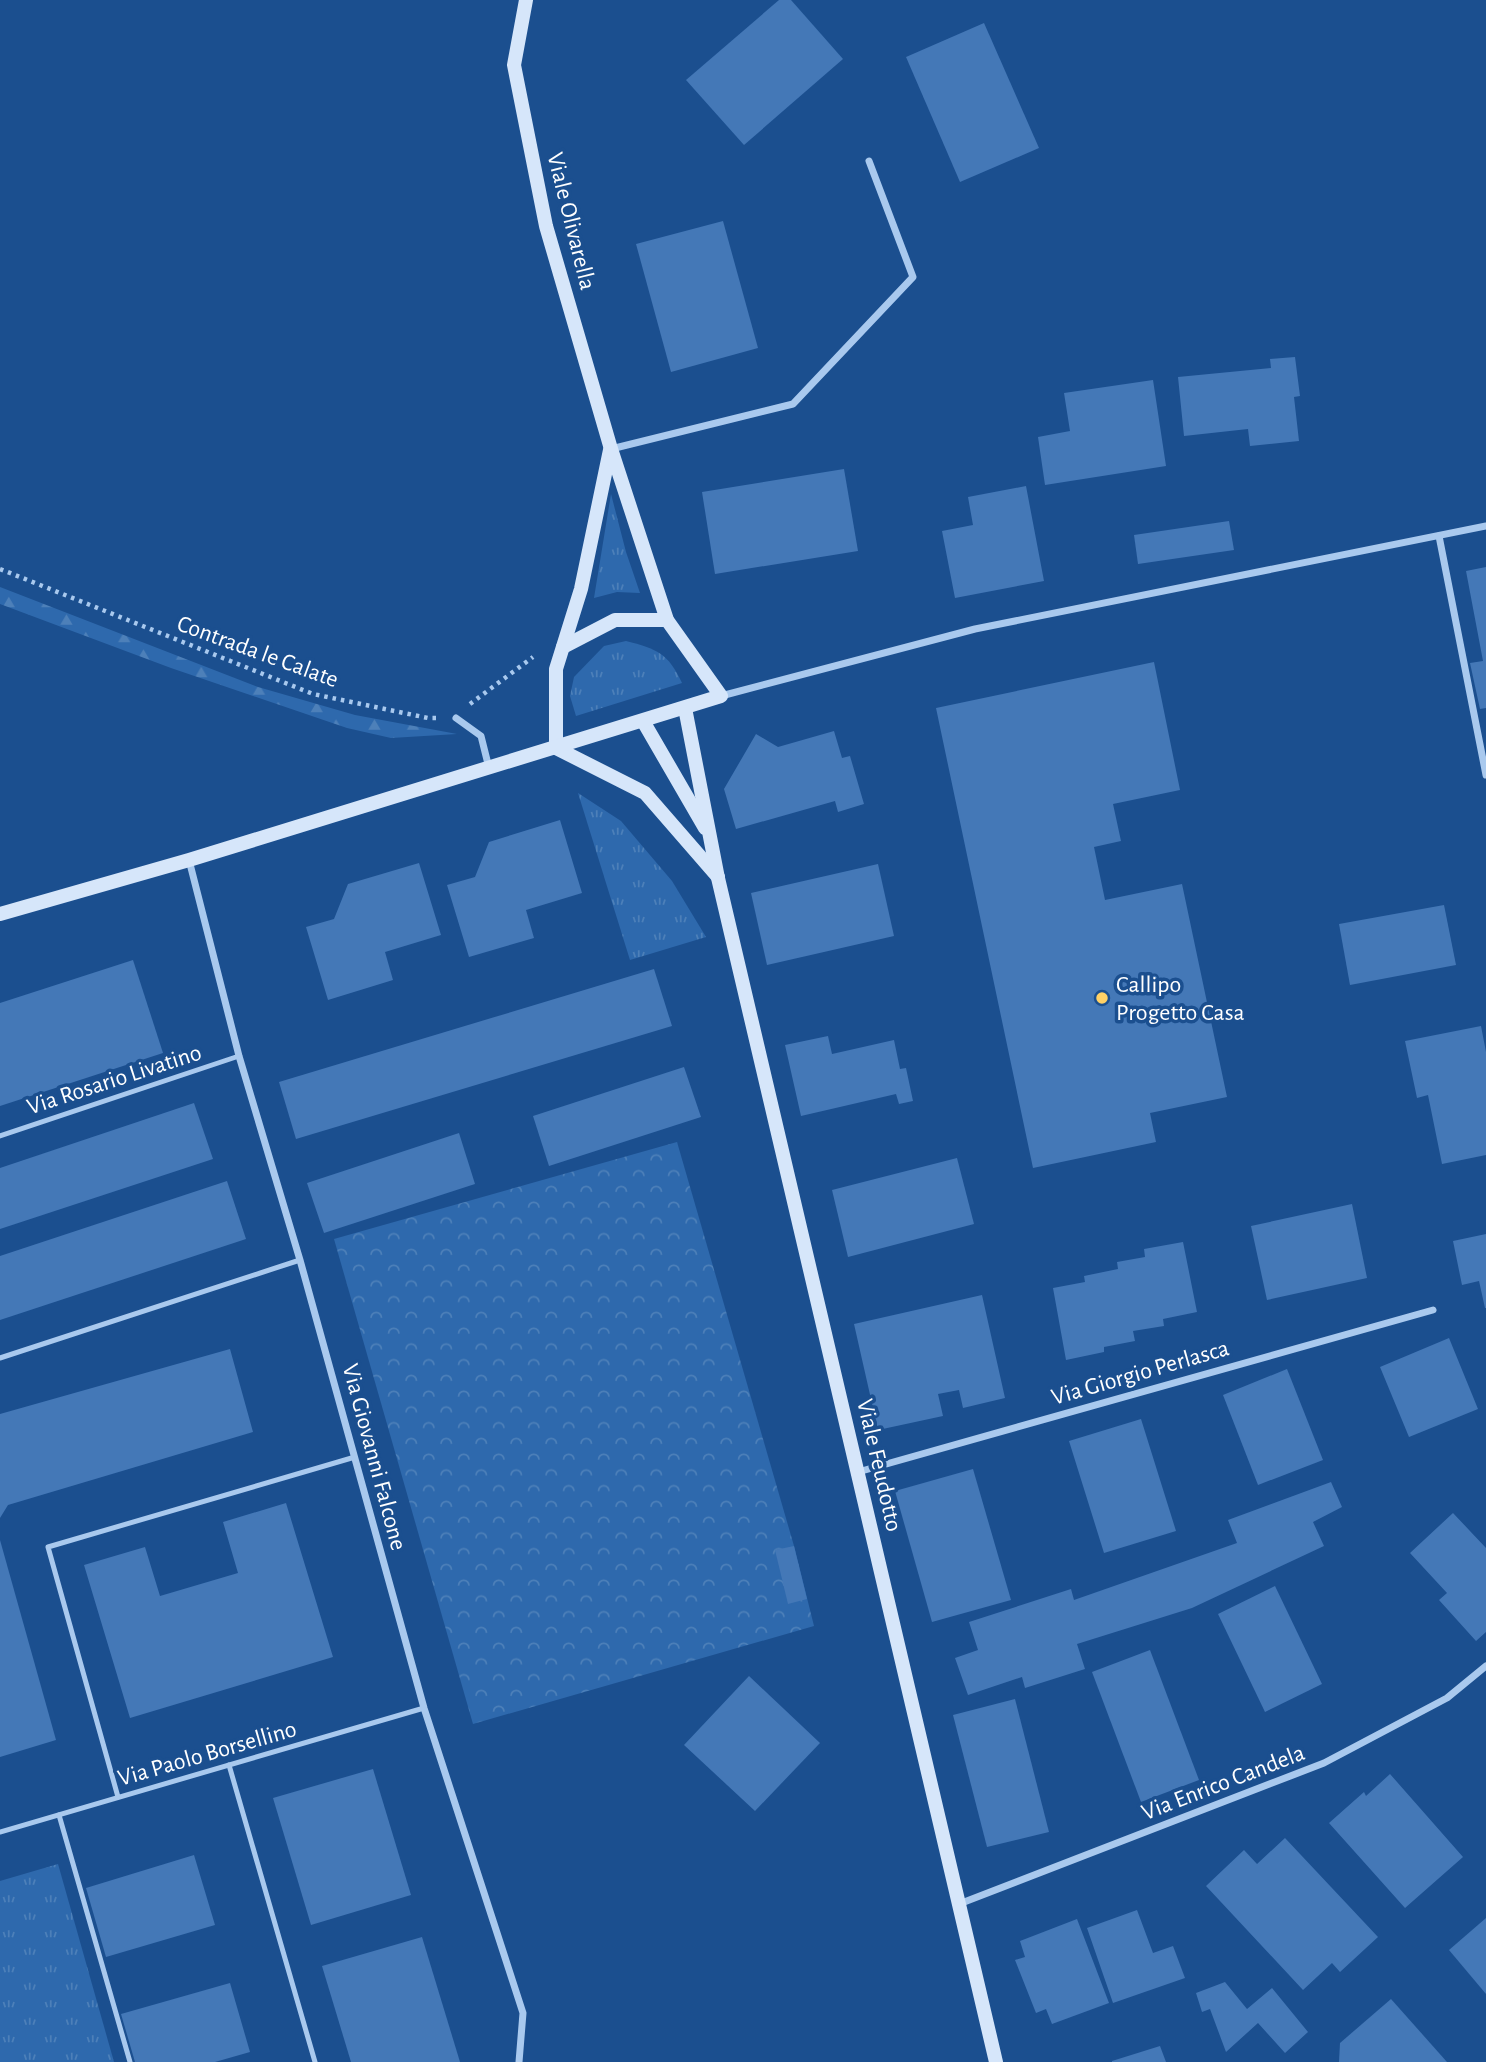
<svg xmlns="http://www.w3.org/2000/svg" width="1486" height="2062" viewBox="0 0 1486 2062" font-family="'Alegreya Sans',sans-serif">
  <defs>
    <pattern id="grass-tufts" width="24" height="20" patternUnits="userSpaceOnUse" patternTransform="scale(1.75)"><rect width="24" height="20" fill="#2e69ad"/><path d="M3 7l-1-3M5 7V3M7 7l1-3M15 17l-1-3M17 17v-4M19 17l1-3" fill="none" stroke="#4d80b9"/></pattern>
    <pattern id="forest-firs" width="22" height="20" patternUnits="userSpaceOnUse" patternTransform="scale(1.75)"><rect width="22" height="20" fill="#2e69ad"/><path d="M5 1l3.5 6h-7zM16 11l3.5 6h-7z" fill="#4d80b9"/></pattern>
    <pattern id="park-crowns" width="20" height="18" patternUnits="userSpaceOnUse" patternTransform="scale(1.75)"><rect width="20" height="18" fill="#2e69ad"/><path d="M2 6a3 3 0 1 1 6 0M12 15a3 3 0 1 1 6 0" fill="none" stroke="#4d80b9"/></pattern>
  </defs>
  <rect width="100%" height="100%" fill="#1b4f8f"/>
  <g fill="url(#grass-tufts)">
    <polygon points="611,494 626,552 640,593 617,592 594,598"/>
    <path d="M626,641c31,8 42,12 56,42l-106,33 -6,-20 4,-19 30,-31z"/>
    <polygon points="578,793 621,821 672,881 706,937 630,960"/>
    <polygon points="58,1864 114,2062 0,2062 0,1881"/>
  </g>
  <polygon fill="url(#forest-firs)" points="0,587 258,687 355,715 457,734 391,738 347,728 171,668 0,604"/>
  <polygon fill="url(#park-crowns)" points="677,1142 794,1546 814,1626 473,1724 334,1239"/>
  <g fill="#4478b7">
    <polygon points="779,0 791,0 843,59 744,145 686,80"/>
    <polygon points="984,23 1039,148 960,182 906,57"/>
    <polygon points="723,221 758,348 671,372 636,244"/>
    <polygon points="1295,357 1300,396 1294,397 1299,441 1250,446 1248,429 1184,436 1178,377 1271,368 1270,359"/>
    <polygon points="1153,380 1166,466 1045,485 1038,437 1070,431 1064,393"/>
    <polygon points="844,469 858,551 715,574 702,492"/>
    <polygon points="1026,486 1044,581 955,598 942,531 973,525 968,497"/>
    <polygon points="1229,521 1234,550 1138,564 1134,535"/>
    <polygon points="1486,567 1486,708 1480,709 1470,663 1483,661 1466,571"/>
    <polygon points="1154,662 1180,790 1113,804 1121,841 1094,847 1105,900 1182,884 1227,1097 1150,1113 1156,1142 1033,1168 936,708"/>
    <polygon points="834,731 842,758 850,756 864,804 838,812 835,801 736,829 724,789 756,734 778,747"/>
    <polygon points="560,820 582,893 526,910 534,938 469,957 447,885 475,877 489,842"/>
    <polygon points="419,863 441,935 385,952 393,980 328,1000 306,927 334,919 348,884"/>
    <polygon points="878,864 894,936 767,965 751,893"/>
    <polygon points="1444,905 1456,965 1350,985 1339,924"/>
    <polygon points="133,960 163,1053 0,1106 0,1003"/>
    <polygon points="654,969 672,1026 296,1139 279,1082"/>
    <polygon points="1481,1026 1486,1052 1486,1155 1442,1164 1428,1095 1417,1098 1405,1041"/>
    <polygon points="828,1036 832,1054 894,1040 900,1069 906,1068 913,1101 899,1104 896,1094 801,1116 785,1045"/>
    <polygon points="684,1067 701,1117 549,1166 533,1116"/>
    <polygon points="194,1103 213,1159 0,1229 0,1168"/>
    <polygon points="459,1133 475,1184 324,1233 307,1183"/>
    <polygon points="957,1158 974,1224 848,1257 832,1190"/>
    <polygon points="227,1181 246,1239 0,1320 0,1256"/>
    <polygon points="1352,1204 1367,1278 1267,1300 1251,1226"/>
    <polygon points="1486,1234 1486,1308 1485,1308 1479,1281 1462,1285 1453,1241"/>
    <polygon points="1183,1242 1197,1312 1163,1319 1164,1326 1133,1331 1135,1341 1104,1347 1104,1352 1066,1360 1053,1288 1085,1282 1084,1276 1118,1269 1117,1262 1145,1257 1144,1249"/>
    <polygon points="982,1295 1005,1398 963,1408 959,1390 938,1394 943,1416 878,1430 854,1324"/>
    <polygon points="1449,1338 1478,1409 1409,1437 1380,1367"/>
    <polygon points="230,1349 253,1432 8,1505 0,1518 0,1414"/>
    <polygon points="1287,1369 1323,1460 1258,1485 1223,1395"/>
    <polygon points="1141,1419 1176,1531 1104,1553 1069,1441"/>
    <polygon points="973,1469 1011,1600 932,1622 895,1491"/>
    <polygon points="1331,1482 1342,1507 1313,1522 1324,1546 1192,1608 1077,1644 1085,1669 1025,1688 1022,1677 968,1695 955,1658 978,1650 969,1622 1071,1589 1074,1600 1237,1543 1228,1520"/>
    <polygon points="286,1503 333,1657 130,1718 84,1565 145,1547 160,1596 238,1573 223,1522"/>
    <polygon points="1453,1513 1486,1548 1486,1632 1476,1641 1439,1600 1447,1593 1410,1553"/>
    <polygon points="0,1540 56,1740 0,1757"/>
    <polygon points="794,1546 807,1599 788,1604 775,1550"/>
    <polygon points="1275,1586 1322,1684 1265,1712 1218,1614"/>
    <polygon points="1150,1650 1199,1780 1141,1802 1092,1672"/>
    <polygon points="749,1676 820,1743 755,1811 684,1745"/>
    <polygon points="1015,1699 1049,1832 987,1847 953,1715"/>
    <polygon points="373,1769 411,1895 311,1925 273,1798"/>
    <polygon points="1390,1774 1463,1857 1405,1908 1329,1823 1364,1792 1366,1796"/>
    <polygon points="1285,1838 1378,1937 1340,1972 1332,1963 1303,1990 1206,1886 1244,1850 1257,1864"/>
    <polygon points="194,1855 215,1925 106,1957 86,1888"/>
    <polygon points="1137,1910 1153,1953 1173,1946 1185,1978 1113,2003 1087,1928"/>
    <polygon points="1486,1918 1486,1994 1449,1950"/>
    <polygon points="1077,1919 1109,2003 1052,2024 1046,2009 1036,2013 1015,1960 1025,1957 1020,1941"/>
    <polygon points="422,1937 460,2062 351,2062 322,1966"/>
    <polygon points="1225,1982 1247,2009 1272,1988 1308,2032 1285,2053 1258,2023 1226,2052 1210,2009 1202,2012 1196,1993"/>
    <polygon points="230,1983 250,2052 215,2062 135,2062 121,2014"/>
    <polygon points="1391,1999 1447,2062 1339,2062 1340,2043"/>
    <polygon points="1160,2046 1166,2062 1112,2062 1112,2061"/>
  </g>
  <g fill="none" stroke-linecap="round" stroke-linejoin="round">
    <g stroke="#a9c9ee" stroke-width="4.5" stroke-dasharray="3.5 5" stroke-linecap="butt">
      <polyline points="0,569 313,694 428,718 438,718"/>
      <polyline points="470,704 533,657"/>
    </g>
    <g stroke="#a9c9ee" stroke-width="5">
      <polyline points="0,1136 239,1056"/>
      <polyline points="0,1358 300,1260"/>
      <polyline points="229,1765 315,2062"/>
      <polyline points="118,1797 48,1547 355,1457"/>
      <polyline points="59,1815 130,2062"/>
      <polyline points="0,1832 424,1708"/>
    </g>
    <g stroke="#a9c9ee" stroke-width="7">
      <polyline points="611,449 793,404 913,277 869,161"/>
      <polyline points="1439,536 1486,775"/>
      <polyline points="721,696 975,629 1486,526"/>
      <polyline points="456,718 481,736 489,768"/>
      <polyline points="189,860 239,1056 300,1260 424,1708 523,2013 519,2062"/>
      <polyline points="858,1472 1433,1310"/>
      <polyline points="959,1904 1324,1763 1447,1698 1486,1666"/>
    </g>
    <g stroke="#d6e6fa" stroke-width="14">
      <polyline points="610,450 581,589 556,669 556,748 645,793 718,877"/>
      <polyline points="563,647 615,620 667,620"/>
      <polyline points="685,708 718,878 996,2062"/>
      <polyline points="643,721 705,828"/>
      <polyline points="0,914 189,860 721,696 667,620 611,449 546,226 514,65 526,0"/>
    </g>
  </g>
  <circle fill="#ffd166" stroke="#1b4f8f" stroke-width="2.5" cx="1102" cy="998" r="7"/>
  <g text-anchor="middle" stroke-width="7" stroke-linejoin="round" paint-order="stroke">
    <g font-size="24" fill="#fff" stroke="#1b4f8f">
      <text transform="translate(572 221) rotate(76)" y="8">Viale Olivarella</text>
      <text transform="translate(258 651) rotate(20)" y="8">Contrada le Calate</text>
      <text transform="translate(114 1079) rotate(-18)" y="8">Via Rosario Livatino</text>
      <text transform="translate(1140 1372) rotate(-16)" y="8">Via Giorgio Perlasca</text>
      <text transform="translate(375 1457) rotate(75)" y="8">Via Giovanni Falcone</text>
      <text transform="translate(880 1465) rotate(77)" y="8">Viale Feudotto</text>
      <text transform="translate(207 1753) rotate(-16)" y="8">Via Paolo Borsellino</text>
      <text transform="translate(1223 1782) rotate(-21)" y="8">Via Enrico Candela</text>
    </g>
    <g font-size="24" fill="#fff" stroke="#1b4f8f" text-anchor="start">
      <text x="1116" y="992">Callipo<tspan x="1116" dy="28">Progetto Casa</tspan></text>
    </g>
  </g>
</svg>
